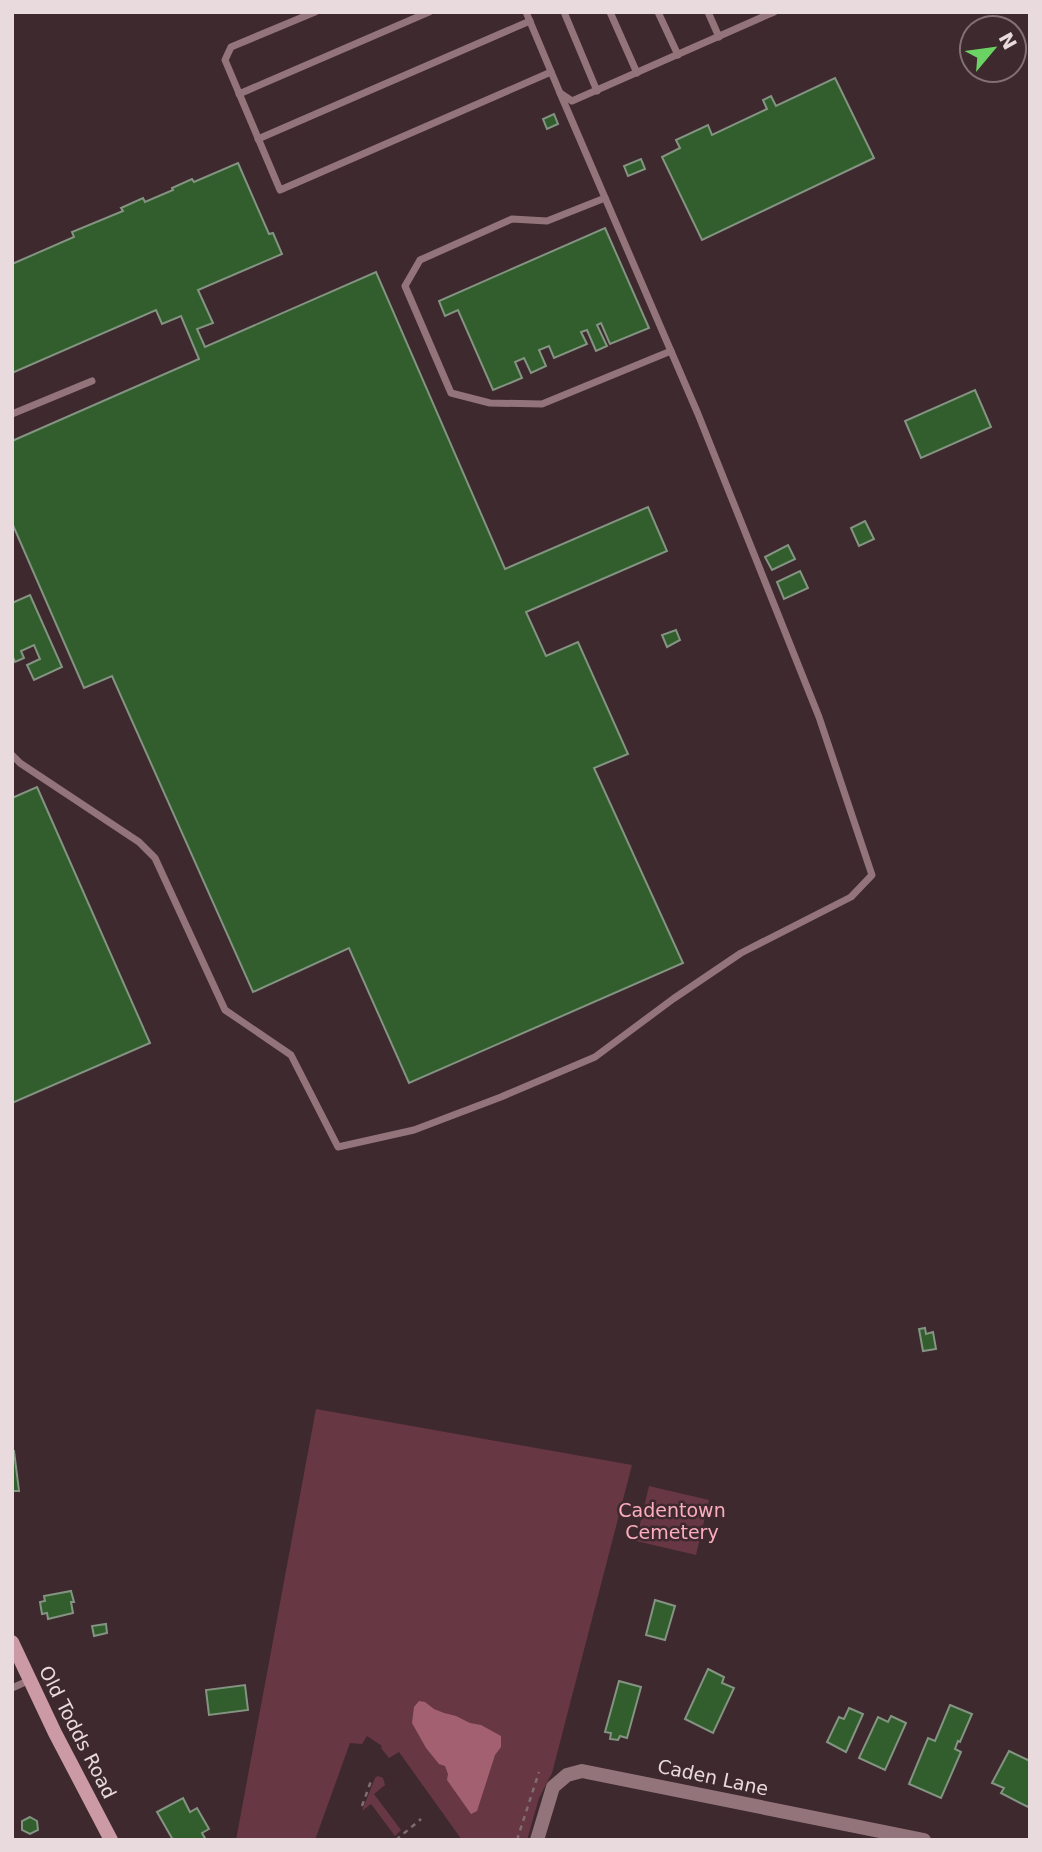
<svg xmlns="http://www.w3.org/2000/svg" width="1042" height="1852" viewBox="0 0 1042 1852" font-family="'DejaVu Sans',sans-serif">
  <rect width="100%" height="100%" fill="#3e292e"/>
  <g fill="#683744">
    <polygon points="316,1409 632,1465 552,1773 539,1798 527,1840 462,1840 399,1752 389,1758 381,1748 382,1746 367,1736 362,1744 350,1743 315,1840 236,1840"/>
    <polygon points="649,1486 709,1500 696,1555 636,1541"/>
    <polygon points="378,1776 383,1778 385,1785 374,1794 401,1830 395,1836 371,1804 362,1811 375,1778"/>
  </g>
  <polygon fill="#a36070" points="419,1701 425,1702 434,1709 444,1713 456,1716 470,1723 481,1725 501,1736 501,1747 495,1755 477,1811 471,1814 447,1780 448,1774 445,1766 439,1764 426,1748 412,1723 414,1707"/>
  <g fill="#325e2e" stroke="#849482" stroke-width="2">
    <polygon points="835,78 874,158 702,240 662,157 680,148 676,140 708,125 712,135 767,109 763,100 771,96 776,106"/>
    <polygon points="554,114 558,124 547,129 543,119"/>
    <polygon points="641,159 645,169 628,176 624,166"/>
    <polygon points="238,163 269,234 273,233 282,254 198,290 213,323 197,329 205,347 376,272 505,569 648,507 667,551 526,612 546,656 578,642 628,754 594,768 683,963 409,1083 349,948 253,992 112,676 84,688 12,523 12,441 199,359 181,316 162,324 156,310 12,373 12,264 74,237 72,232 123,211 121,208 143,198 145,202 173,190 172,188 192,179 194,182"/>
    <polygon points="605,228 649,328 610,344 601,323 597,325 607,346 596,351 587,330 581,332 587,344 554,358 549,346 539,350 546,366 531,373 524,358 515,362 522,378 493,390 458,310 445,316 439,301"/>
    <polygon points="975,390 991,427 921,458 905,421"/>
    <polygon points="865,521 874,539 859,546 851,528"/>
    <polygon points="788,545 795,559 772,570 765,557"/>
    <polygon points="800,571 808,588 784,599 777,582"/>
    <polygon points="30,595 62,667 34,680 27,665 40,659 34,645 21,651 24,658 15,662 12,655 12,603"/>
    <polygon points="676,630 680,640 667,647 662,635"/>
    <polygon points="37,787 150,1043 12,1103 12,798"/>
    <polygon points="925,1328 926,1334 933,1332 936,1349 923,1351 919,1329"/>
    <polygon points="12,1451 14,1451 19,1491 12,1491"/>
    <polygon points="71,1591 74,1602 71,1602 73,1613 48,1619 47,1613 42,1614 40,1602 45,1601 44,1596"/>
    <polygon points="655,1600 675,1606 665,1640 646,1635"/>
    <polygon points="106,1624 107,1633 94,1636 92,1626"/>
    <polygon points="708,1669 724,1677 722,1683 734,1688 713,1733 685,1719"/>
    <polygon points="619,1681 641,1687 627,1738 620,1736 618,1740 610,1739 611,1733 605,1732"/>
    <polygon points="245,1685 248,1710 209,1715 206,1690"/>
    <polygon points="950,1705 972,1714 960,1742 958,1741 955,1749 961,1752 941,1798 909,1784 928,1738 935,1741"/>
    <polygon points="849,1708 863,1714 846,1752 827,1742 839,1717 844,1719"/>
    <polygon points="891,1716 906,1723 885,1770 859,1758 878,1717 888,1722"/>
    <polygon points="1009,1751 1030,1761 1030,1803 1028,1807 1001,1793 1004,1788 992,1783"/>
    <polygon points="183,1798 190,1812 197,1808 209,1829 202,1833 206,1840 173,1840 157,1812"/>
    <polygon points="30,1817 37,1821 38,1830 30,1834 22,1830 22,1821"/>
  </g>
  <g fill="none" stroke-linecap="round" stroke-linejoin="round">
    <g stroke="#7f6d71" stroke-width="2.5" stroke-dasharray="5 5" stroke-linecap="butt">
      <polyline points="362,1806 371,1781"/>
      <polyline points="350,1840 350,1839"/>
      <polyline points="396,1840 421,1819"/>
      <polyline points="517,1840 539,1772"/>
    </g>
    <g stroke="#94747b" stroke-width="7">
      <polyline points="315,12 231,47 225,60 280,190 551,72"/>
      <polyline points="526,12 560,93 572,101 774,12"/>
      <polyline points="564,12 597,91"/>
      <polyline points="610,12 637,73"/>
      <polyline points="658,12 678,55"/>
      <polyline points="708,12 719,37"/>
      <polyline points="239,94 429,12"/>
      <polyline points="258,139 530,21"/>
      <polyline points="605,198 547,221 512,219 420,260 405,286 451,393 490,403 542,404 671,351"/>
      <polyline points="12,414 92,381"/>
      <polyline points="12,755 20,763 139,842 155,858 225,1010 291,1055 338,1147 414,1130 501,1097 595,1057 673,999 741,953 851,897 872,875 819,717 698,414 560,93"/>
      <polyline points="12,1688 30,1680"/>
    </g>
    <polyline stroke="#94747b" stroke-width="14" points="537,1840 553,1787 567,1775 582,1771 924,1840"/>
    <polyline stroke="#cc9aa5" stroke-width="14" points="12,1642 55,1733 111,1840"/>
  </g>
  <g text-anchor="middle" stroke-width="5" stroke-linejoin="round" paint-order="stroke">
    <g font-size="19" fill="#fcadbf" stroke="#3e292e">
      <text x="672" y="1517">Cadentown<tspan x="672" dy="22">Cemetery</tspan></text>
    </g>
    <g font-size="19" fill="#e8dadd" stroke="#3e292e">
      <text transform="translate(78 1732) rotate(63)" y="7">Old Todds Road</text>
      <text transform="translate(713 1777) rotate(12)" y="7">Caden Lane</text>
    </g>
  </g>
  <rect width="1042" height="1852" fill="none" stroke="#e8dadd" stroke-width="28"/>
  <g transform="translate(993 49) rotate(61)"><circle r="33" fill="#3e292e" stroke="#827074" stroke-width="2"/>
  <path d="M0-5L12 26L0 18L-12 26Z" fill="#6bd363"/>
  <text y="-10" font-size="19" font-weight="bold" text-anchor="middle" fill="#e8dadd">N</text>
  </g>
</svg>
